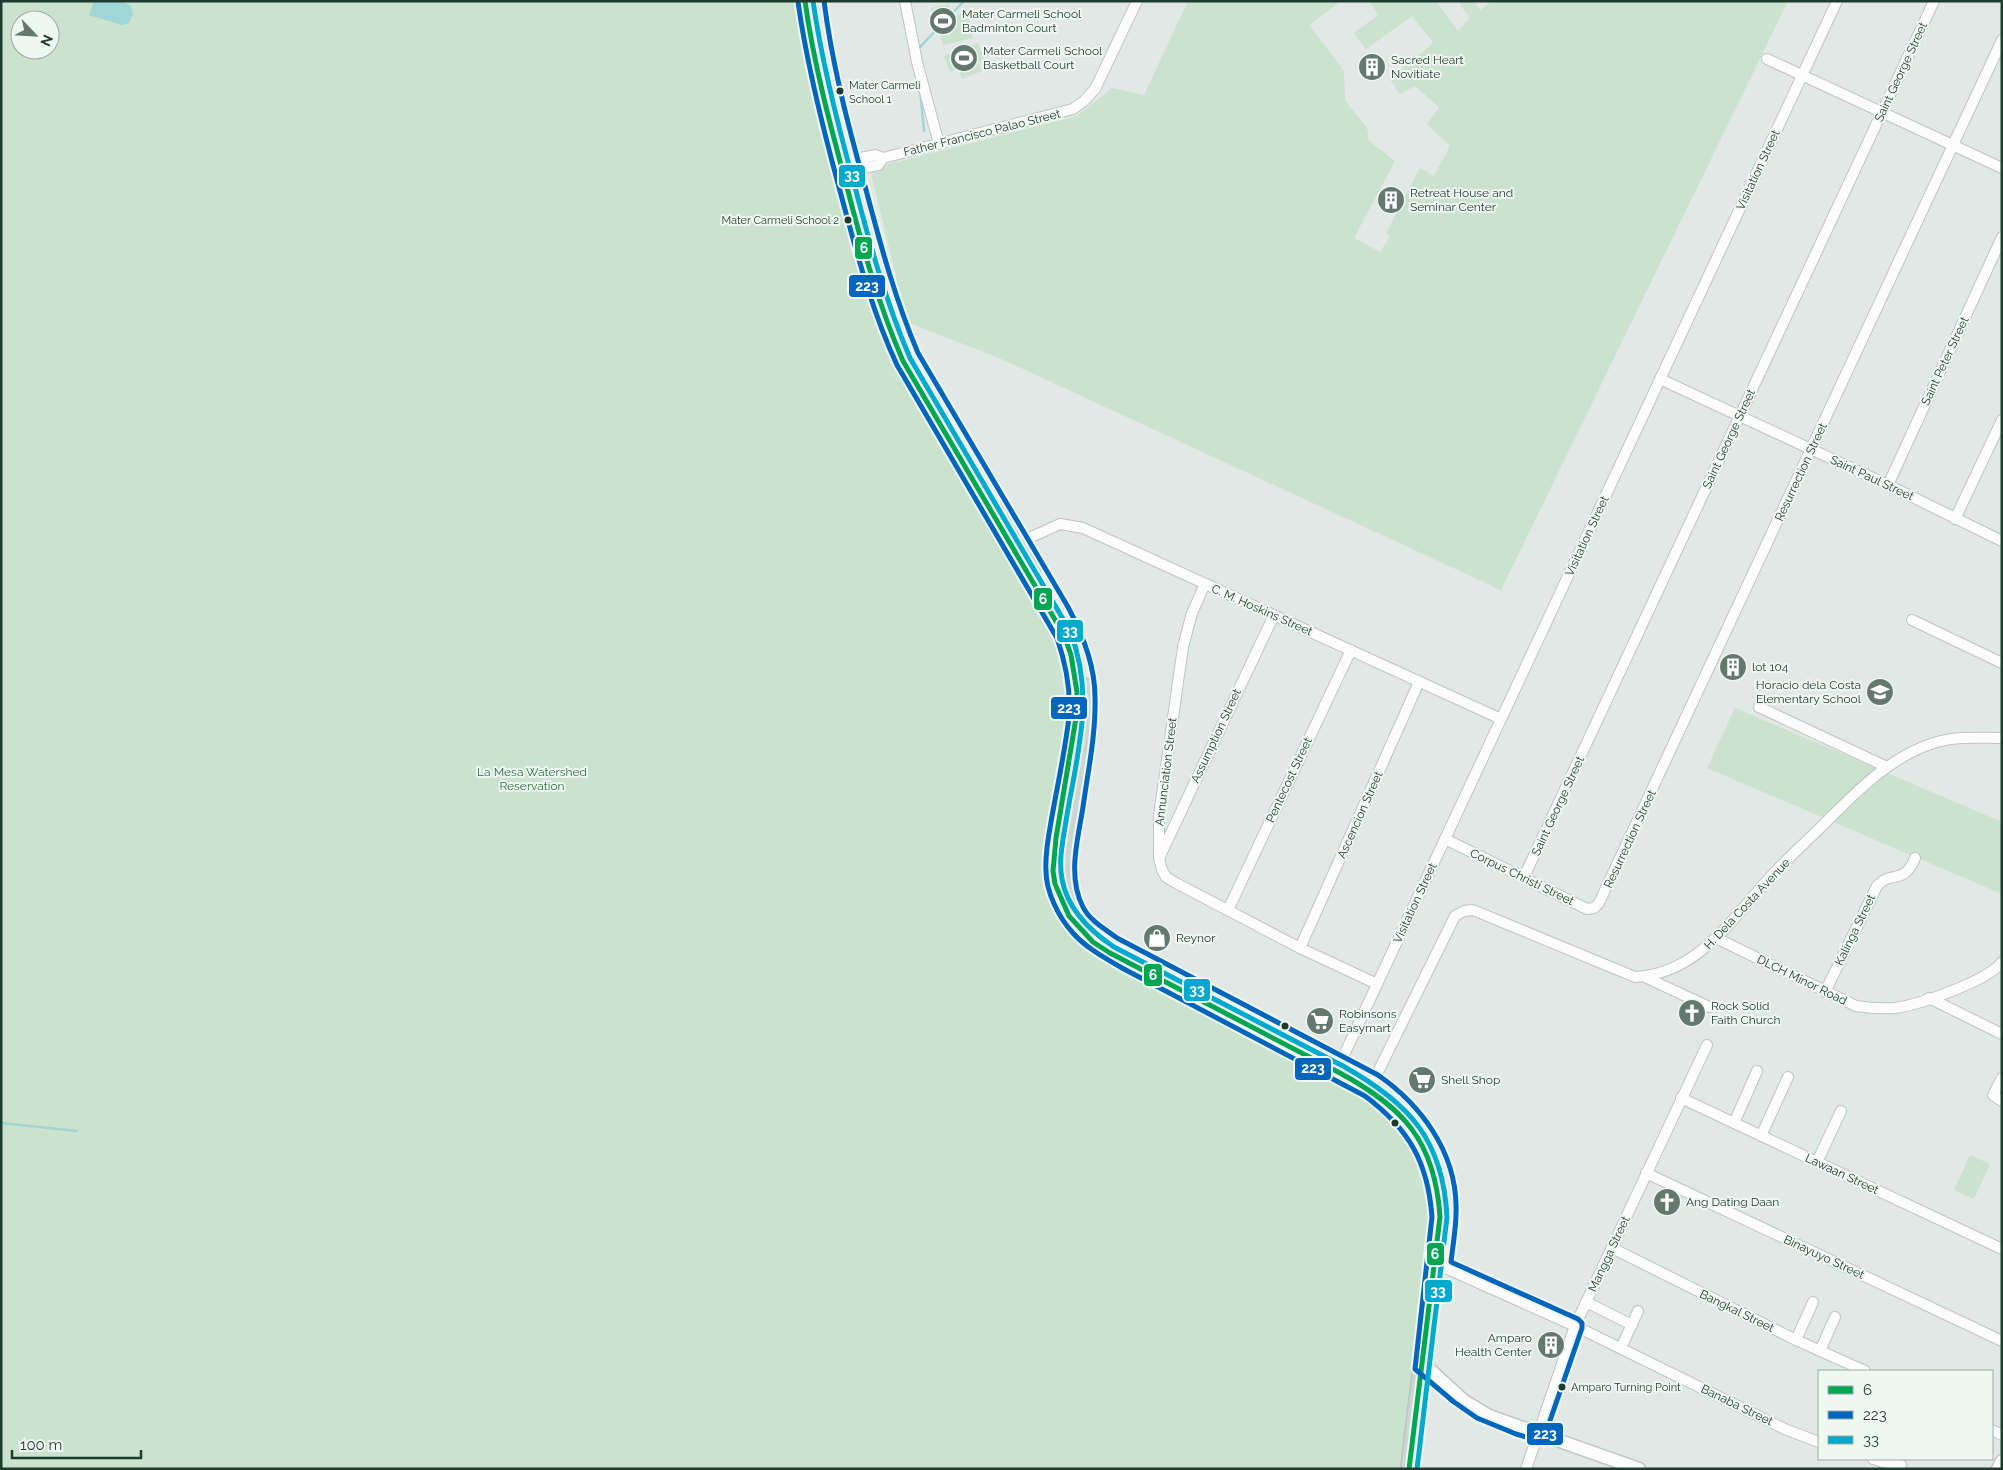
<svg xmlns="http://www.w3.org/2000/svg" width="2003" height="1470" viewBox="0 0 2003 1470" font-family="Raleway,sans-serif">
  <rect width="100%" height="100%" fill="#e2e8e5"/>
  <g fill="#cae2ce" fill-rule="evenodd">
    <path d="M1,1h804l76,307 129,239 64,125 -15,211 37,56 275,147 66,81 -21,302h-1415zM20,20h30v30h-30z"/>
    <polygon points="1188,1 1338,1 1337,4 1309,25 1344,71 1345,100 1367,128 1369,141 1395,161 1354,238 1380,252 1390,236 1386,233 1420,168 1434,176 1450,146 1427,124 1439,107 1415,86 1400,94 1389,78 1429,47 1433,42 1412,16 1366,49 1354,33 1378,15 1369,1 1436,1 1458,31 1470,18 1460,5 1460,1 1474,1 1480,10 1492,1 1788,1 1501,590 999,358 907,322 870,169 1077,116 1112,88 1144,95"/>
    <polygon points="949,4 955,28 950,30 956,28 953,16 968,12 973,38 943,45 940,32 936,32 931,8"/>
    <polygon points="978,43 984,59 978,62 982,71 962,79 958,69 950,72 944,56"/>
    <polygon points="1735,708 2002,822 2002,894 1707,768"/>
    <polygon points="1970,1155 1990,1164 1974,1199 1954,1190"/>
  </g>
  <polygon fill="#a0d6d8" points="94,1 121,1 131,6 133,14 129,23 122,25 89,15"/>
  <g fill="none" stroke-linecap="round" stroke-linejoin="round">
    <g stroke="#a0d6d8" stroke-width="2.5">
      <polyline points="918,49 964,1"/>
      <polyline points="920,89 924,131"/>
      <polyline points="1,1123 77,1131"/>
    </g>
    <g stroke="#bfc5c2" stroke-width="12">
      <g id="minor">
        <polyline points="905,1 917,62 939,144"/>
        <polyline points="1767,59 2002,168"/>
        <polyline points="840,162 876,155 883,158 1073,109 1084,101 1095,89 1137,1"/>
        <polyline points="843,172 878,165 883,158"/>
        <polyline points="1660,379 1888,485 2002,541"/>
        <polyline points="1888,485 2002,237"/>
        <polyline points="1955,519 2002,420"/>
        <polyline points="1018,543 1060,524 1083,528 1501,719"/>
        <polyline points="1205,584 1192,613 1183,647 1159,816 1159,858 1162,870 1166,877 1176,883 1300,948 1377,984"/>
        <polyline points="1912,620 2002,663"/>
        <polyline points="1759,707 1887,767"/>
        <polyline points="1445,839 1587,909 1594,908 1599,903 2002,40"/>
        <polyline points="1160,856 1274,615"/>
        <polyline points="1524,877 1934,1"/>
        <polyline points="1228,910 1351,650"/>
        <path d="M1716,938l140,68c13,2 25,3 39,2 23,-3 93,-27 107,-46"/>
        <polyline points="1300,948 1419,682"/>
        <polyline points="1645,977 1709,1007"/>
        <path d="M1825,992l52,-106c13,-16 27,0 38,-28"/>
        <polyline points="1929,998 2002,1034"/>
        <polyline points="1336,1072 1837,1"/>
        <polyline points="2002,1078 1993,1095 2002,1101"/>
        <path d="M1369,1090l86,-174 9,-5 9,-1 162,67c64,-3 99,-61 138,-103 16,-17 33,-32 49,-48 33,-33 69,-71 115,-84 21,-6 44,-4 65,-4"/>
        <polyline points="1681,1098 2002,1249"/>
        <polyline points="1734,1123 1757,1071"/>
        <polyline points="1761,1136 1788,1077"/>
        <polyline points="1817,1162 1841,1111"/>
        <polyline points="1646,1173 2002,1341"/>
        <polyline points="1612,1248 1796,1340 1865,1371"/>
        <polyline points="1434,1266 1443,1267 1575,1326 1787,1430 1819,1442"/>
        <polyline points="1586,1302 1632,1325"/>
        <polyline points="1796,1340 1813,1302"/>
        <polyline points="1621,1348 1638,1311"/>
        <polyline points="1820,1351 1835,1317"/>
        <polyline points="1992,1430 2002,1435"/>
        <polyline points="1873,1459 1894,1465 1901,1465"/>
        <polyline points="1526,1469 1575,1326 1707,1045"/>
      </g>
    </g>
    <g stroke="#bfc5c2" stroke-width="15">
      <g id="tertiary">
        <polyline points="1422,1366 1429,1369 1464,1401 1489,1416 1639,1469"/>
        <polyline points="1998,1469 2002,1461"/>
      </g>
    </g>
    <g stroke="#bbc5c0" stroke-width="19">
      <g id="primary">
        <path d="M805,1c8,64 26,128 43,190 15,58 30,116 55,170l161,274 7,20 3,17 3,20 -1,26 -20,120 -3,33 2,13 14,32 24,26 17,11c60,34 123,65 185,97 39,20 82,38 112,72 22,26 32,61 33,95l-31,252"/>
        <polyline points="1004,512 1035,564"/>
        <polyline points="1077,912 1068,883 1067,870 1070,838 1087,718 1087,687"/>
      </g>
    </g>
    <use href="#minor" stroke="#fbfcfb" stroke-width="10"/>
    <use href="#tertiary" stroke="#fbfcfb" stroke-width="12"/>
    <use href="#primary" stroke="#ccd5d1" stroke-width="16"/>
    <g stroke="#eff7f2" stroke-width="9">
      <path id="bus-1" d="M805,1c9,65 26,127 43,190 15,58 31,115 55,170l161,274 7,20 6,37 -1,26 -20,120 -3,33 2,13 14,32 24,26 17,11 230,120c64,35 95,68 100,144l-31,252"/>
    </g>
    <g stroke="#eff7f2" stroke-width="9">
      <path id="bus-2" d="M798,2c9,64 25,127 42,189 16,59 31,118 57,174l160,273c9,26 14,52 12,79 -4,35 -12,70 -18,105 -3,16 -6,33 -5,49 0,21 13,47 27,62 13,15 32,25 49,35l243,128c44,33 63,66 67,121l-17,152 39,33 23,16 39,16 20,6h5l4,-5 37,-107v-5l-4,-4 -127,-57c2,-19 6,-38 5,-57 -1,-54 -35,-100 -78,-130l-261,-137c-12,-9 -27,-17 -34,-31 -16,-31 -5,-68 0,-100 5,-36 13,-73 12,-110 0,-32 -12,-62 -27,-90l-150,-254c-23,-54 -38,-110 -53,-167 -17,-61 -33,-122 -41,-185"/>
    </g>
    <g stroke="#eff7f2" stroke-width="9">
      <path id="bus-3" d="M813,1c9,63 25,125 42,186 15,58 31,115 55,171l160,273c25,64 8,119 -3,184 -3,20 -9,44 -5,64 5,29 28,52 52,68l229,119c66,37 100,73 104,151l-30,252"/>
    </g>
    <use href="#bus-1" stroke="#00a651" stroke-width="5"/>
    <use href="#bus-2" stroke="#0065bd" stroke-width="5"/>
    <use href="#bus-3" stroke="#00a9ce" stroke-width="5"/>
  </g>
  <defs>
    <g id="stadium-disc" transform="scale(1.4375)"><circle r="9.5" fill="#63786f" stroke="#eff7f2"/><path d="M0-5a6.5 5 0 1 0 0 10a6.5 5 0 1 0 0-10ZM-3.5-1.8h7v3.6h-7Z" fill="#fff"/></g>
    <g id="building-disc" transform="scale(1.4375)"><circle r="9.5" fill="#63786f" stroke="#eff7f2"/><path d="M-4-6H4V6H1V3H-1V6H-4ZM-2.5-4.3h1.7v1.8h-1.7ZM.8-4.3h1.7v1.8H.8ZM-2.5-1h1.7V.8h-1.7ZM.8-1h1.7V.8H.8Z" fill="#fff"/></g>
    <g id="school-disc" transform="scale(1.4375)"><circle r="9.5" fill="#63786f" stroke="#eff7f2"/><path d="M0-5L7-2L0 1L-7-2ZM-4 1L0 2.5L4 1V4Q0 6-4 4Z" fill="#fff"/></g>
    <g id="shop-disc" transform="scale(1.4375)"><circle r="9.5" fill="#63786f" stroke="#eff7f2"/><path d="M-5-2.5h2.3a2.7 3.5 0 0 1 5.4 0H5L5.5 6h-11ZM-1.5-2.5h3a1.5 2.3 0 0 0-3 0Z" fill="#fff"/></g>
    <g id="church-disc" transform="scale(1.4375)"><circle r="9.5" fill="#63786f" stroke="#eff7f2"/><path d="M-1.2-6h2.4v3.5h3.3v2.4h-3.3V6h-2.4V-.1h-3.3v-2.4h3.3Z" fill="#fff"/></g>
    <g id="supermarket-disc" transform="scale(1.4375)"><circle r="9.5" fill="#63786f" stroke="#eff7f2"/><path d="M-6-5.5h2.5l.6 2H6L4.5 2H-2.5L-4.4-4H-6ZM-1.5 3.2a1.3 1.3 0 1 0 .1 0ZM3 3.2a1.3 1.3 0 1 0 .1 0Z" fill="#fff"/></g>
  </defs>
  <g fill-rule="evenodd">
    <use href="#stadium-disc" x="943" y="21"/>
    <use href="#stadium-disc" x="964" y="58"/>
    <use href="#building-disc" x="1372" y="67"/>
    <use href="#building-disc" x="1391" y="200"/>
    <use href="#building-disc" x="1733" y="667"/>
    <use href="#school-disc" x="1880" y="692"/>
    <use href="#shop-disc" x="1157" y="938"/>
    <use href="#church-disc" x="1692" y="1013"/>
    <use href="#supermarket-disc" x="1320" y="1021"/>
    <use href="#supermarket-disc" x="1422" y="1080"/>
    <use href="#church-disc" x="1667" y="1202"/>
    <use href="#building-disc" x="1551" y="1345"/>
  </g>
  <g fill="#1f3b30" stroke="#eff7f2" stroke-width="2">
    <circle cx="840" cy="91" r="4.5"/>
    <circle cx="848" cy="220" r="4.5"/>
    <circle cx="1285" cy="1026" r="4.5"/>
    <circle cx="1395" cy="1123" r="4.5"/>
    <circle cx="1562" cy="1387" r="4.5"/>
  </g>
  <g text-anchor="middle" stroke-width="4" stroke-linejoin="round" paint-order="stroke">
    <g font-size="11" fill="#1f3b30" stroke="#eff7f2" text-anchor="start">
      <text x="849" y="89">Mater Carmeli<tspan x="849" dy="14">School 1</tspan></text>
      <text x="839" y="224" text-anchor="end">Mater Carmeli School 2</text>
      <text x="1571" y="1391">Amparo Turning Point</text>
    </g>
    <g font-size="12" fill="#1f3b30" stroke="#eff7f2" text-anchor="start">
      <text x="962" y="18">Mater Carmeli School<tspan x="962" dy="14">Badminton Court</tspan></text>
      <text x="983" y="55">Mater Carmeli School<tspan x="983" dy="14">Basketball Court</tspan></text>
      <text x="1391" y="64">Sacred Heart<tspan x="1391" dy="14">Novitiate</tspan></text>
      <text x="1410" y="197">Retreat House and<tspan x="1410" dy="14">Seminar Center</tspan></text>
      <text x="1752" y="671">lot 104</text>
      <text x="1861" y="689" text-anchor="end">Horacio dela Costa<tspan x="1861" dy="14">Elementary School</tspan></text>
      <text x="1176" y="942">Reynor</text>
      <text x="1711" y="1010">Rock Solid<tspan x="1711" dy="14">Faith Church</tspan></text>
      <text x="1339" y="1018">Robinsons<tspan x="1339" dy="14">Easymart</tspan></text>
      <text x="1441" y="1084">Shell Shop</text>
      <text x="1686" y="1206">Ang Dating Daan</text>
      <text x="1532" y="1342" text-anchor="end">Amparo<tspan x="1532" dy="14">Health Center</tspan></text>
    </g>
    <g font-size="12" fill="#1f3b30" stroke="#eff7f2">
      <text transform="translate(1901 72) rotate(-65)" y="4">Saint George Street</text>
      <text transform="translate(982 133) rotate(-14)" y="4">Father Francisco Palao Street</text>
      <text transform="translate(1758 170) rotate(-65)" y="4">Visitation Street</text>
      <text transform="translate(1945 361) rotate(-65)" y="4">Saint Peter Street</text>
      <text transform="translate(1729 439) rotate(-65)" y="4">Saint George Street</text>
      <text transform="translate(1801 472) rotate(-65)" y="4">Resurrection Street</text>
      <text transform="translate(1872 478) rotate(25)" y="4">Saint Paul Street</text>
      <text transform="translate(1587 536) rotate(-65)" y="4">Visitation Street</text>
      <text transform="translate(1262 610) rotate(24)" y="4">C. M. Hoskins Street</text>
      <text transform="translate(1216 736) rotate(-65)" y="4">Assumption Street</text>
      <text transform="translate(1166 772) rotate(-83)" y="4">Annunciation Street</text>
      <text transform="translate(1289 780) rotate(-65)" y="4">Pentecost Street</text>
      <text transform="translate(1558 806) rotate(-65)" y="4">Saint George Street</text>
      <text transform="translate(1360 815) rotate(-66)" y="4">Ascencion Street</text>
      <text transform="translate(1630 839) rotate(-65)" y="4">Resurrection Street</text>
      <text transform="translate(1522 877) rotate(26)" y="4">Corpus Christi Street</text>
      <text transform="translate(1415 903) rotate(-65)" y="4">Visitation Street</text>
      <text transform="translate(1747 904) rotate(-47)" y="4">H. Dela Costa Avenue</text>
      <text transform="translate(1855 930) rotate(-64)" y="4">Kalinga Street</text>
      <text transform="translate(1802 980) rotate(26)" y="4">DLCH Minor Road</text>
      <text transform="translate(1842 1174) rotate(25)" y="4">Lawaan Street</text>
      <text transform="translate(1609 1254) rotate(-65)" y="4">Mangga Street</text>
      <text transform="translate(1824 1257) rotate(25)" y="4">Binayuyo Street</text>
      <text transform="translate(1737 1311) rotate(26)" y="4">Bangkal Street</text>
      <text transform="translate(1737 1405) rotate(26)" y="4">Banaba Street</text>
    </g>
    <g font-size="12" fill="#29733d" stroke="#eff7f2">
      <text x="532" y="776">La Mesa Watershed<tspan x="532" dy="14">Reservation</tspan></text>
    </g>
  </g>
  <g stroke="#eff7f2" stroke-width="2">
    <rect x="838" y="164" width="28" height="24" rx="5" fill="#00a9ce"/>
    <rect x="854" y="236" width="19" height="24" rx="5" fill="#00a651"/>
    <rect x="848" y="274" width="38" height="24" rx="5" fill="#0065bd"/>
    <rect x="1033" y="587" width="20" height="24" rx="5" fill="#00a651"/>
    <rect x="1056" y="619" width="28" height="24" rx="5" fill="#00a9ce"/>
    <rect x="1050" y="696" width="38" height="24" rx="5" fill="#0065bd"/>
    <rect x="1143" y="963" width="20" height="24" rx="5" fill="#00a651"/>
    <rect x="1183" y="978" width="28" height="24" rx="5" fill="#00a9ce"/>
    <rect x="1294" y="1057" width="38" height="24" rx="5" fill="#0065bd"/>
    <rect x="1426" y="1242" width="19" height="24" rx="5" fill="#00a651"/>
    <rect x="1424" y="1279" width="29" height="24" rx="5" fill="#00a9ce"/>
    <rect x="1526" y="1422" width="38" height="24" rx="5" fill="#0065bd"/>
  </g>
  <g font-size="14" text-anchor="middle" font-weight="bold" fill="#fff">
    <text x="852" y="180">33</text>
    <text x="864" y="253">6</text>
    <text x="867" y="291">223</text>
    <text x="1043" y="604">6</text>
    <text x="1070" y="636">33</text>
    <text x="1069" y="713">223</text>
    <text x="1153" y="980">6</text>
    <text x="1197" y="995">33</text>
    <text x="1313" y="1073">223</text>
    <text x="1435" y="1259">6</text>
    <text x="1438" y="1296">33</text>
    <text x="1545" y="1439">223</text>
  </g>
  <rect width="2003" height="1470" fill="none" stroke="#1f3b30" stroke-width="5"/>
  <rect x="1818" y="1370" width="175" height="90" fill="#eff7f2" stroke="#9caca4"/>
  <rect x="1828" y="1386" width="25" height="8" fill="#00a651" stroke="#9caca4"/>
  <text x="1863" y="1395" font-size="15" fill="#1f3b30">6</text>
  <rect x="1828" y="1411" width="25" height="8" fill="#0065bd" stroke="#9caca4"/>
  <text x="1863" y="1420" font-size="15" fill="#1f3b30">223</text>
  <rect x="1828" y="1436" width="25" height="8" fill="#00a9ce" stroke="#9caca4"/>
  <text x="1863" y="1445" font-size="15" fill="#1f3b30">33</text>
  <g transform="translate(35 35) rotate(115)"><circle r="24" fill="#eff7f2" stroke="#9caca4"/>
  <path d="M0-4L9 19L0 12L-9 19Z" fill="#63786f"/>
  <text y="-8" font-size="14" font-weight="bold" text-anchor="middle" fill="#1f3b30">N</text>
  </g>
  <path d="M12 1450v8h129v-8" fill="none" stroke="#1f3b30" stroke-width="2.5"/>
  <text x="20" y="1450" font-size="15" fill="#1f3b30" stroke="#eff7f2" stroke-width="4" paint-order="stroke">100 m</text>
</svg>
